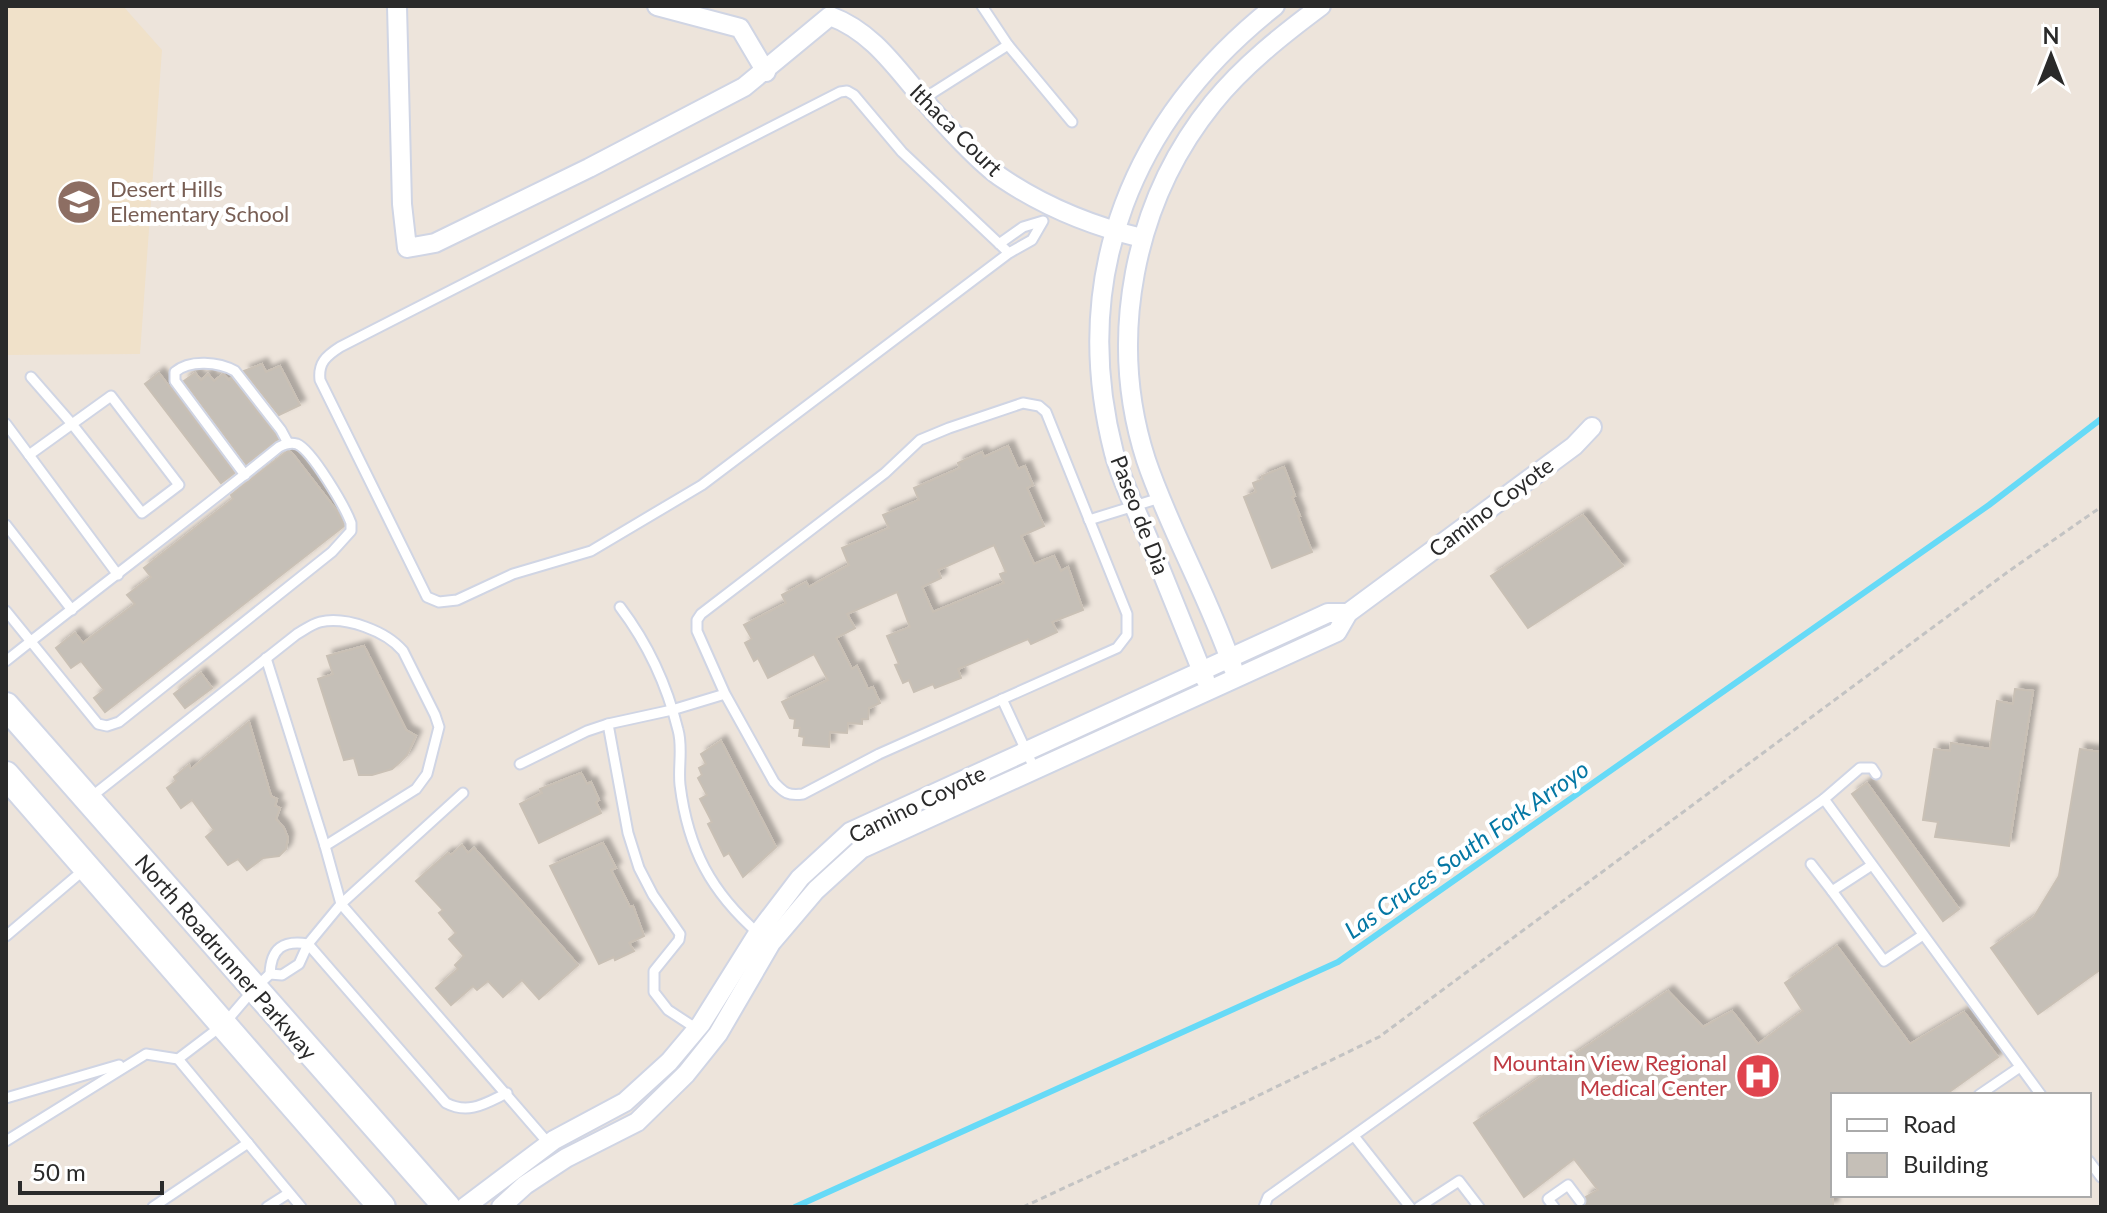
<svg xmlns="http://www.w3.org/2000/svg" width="2107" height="1213" viewBox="0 0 2107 1213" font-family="Lato,sans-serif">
  <defs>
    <filter id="shadow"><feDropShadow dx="5.5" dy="-5.5" stdDeviation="2" flood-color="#0004"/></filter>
  </defs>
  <rect width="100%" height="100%" fill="#ede4db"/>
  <polygon fill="#f0e1c9" points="6,6 123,6 162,50 140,354 6,355"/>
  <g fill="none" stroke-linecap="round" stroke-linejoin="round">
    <polyline stroke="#66daf7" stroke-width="6" points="795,1207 1338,962 1989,505 2101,419"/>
  </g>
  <g fill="#c5bfb7" stroke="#c9c0b5" stroke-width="2" fill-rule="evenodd" filter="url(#shadow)">
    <polygon points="262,364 266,372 280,366 300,405 279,415 244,371"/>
    <polygon points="159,373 234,473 221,483 145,384"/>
    <polygon points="195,373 201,380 208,374 214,381 223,374 229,380 231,378 278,439 246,464 184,381"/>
    <path d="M1008,446l10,23 7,-3 8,19 -6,3 17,38 -23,10 13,28 20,-8 7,15 7,-4 15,43 -31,12 5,10 -26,12 -3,-5 -70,30 3,9 -26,10 -2,-4 -19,8 -5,-12 -6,3 -8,-18 4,-1 -12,-28 23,-9 -13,-35 -50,22 8,14 -19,10 16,31 5,-3 11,23 5,-2 7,16 -11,5 -1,11h-6v5l-14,-1 -1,10 -17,-1 -1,15 -26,-2 1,-8 -5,-1 1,-8h-6l1,-9 -5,-1 -8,-16 46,-22 -14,-26 -46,24 -10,-20 -4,3 -9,-18 7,-4 -8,-14 42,-22 -4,-8 24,-13 3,5 40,-22 -7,-17 47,-20 -6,-13 36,-15 -5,-12 46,-20 -2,-5 24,-11 2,5zM994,545l12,27 -6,2 4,9 -71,29 -11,-25 19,-9 -3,-8z"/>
    <polygon points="288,451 292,453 337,511 344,526 105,712 94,698 104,690 81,661 71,668 56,648 75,633 83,643 135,604 127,595 151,577 144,568 233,499 231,495"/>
    <polygon points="1284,467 1295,496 1292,497 1300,516 1298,516 1312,552 1272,568 1244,497 1256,492 1253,483 1263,479 1262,476"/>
    <polygon points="1583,515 1623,566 1528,628 1491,576"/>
    <polygon points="364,646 406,730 416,736 407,755 400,762 392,769 372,775 359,775 354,758 344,760 318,679 333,674 327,656"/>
    <polygon points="201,673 212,688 185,708 174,694"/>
    <polygon points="2015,689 2033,691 2009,846 1935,837 1938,822 1923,820 1934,749 1950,751 1951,743 1990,749 1997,701 2013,704"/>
    <polygon points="249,722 271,796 277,799 275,806 280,808 276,819 284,828 288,838 286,849 279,856 263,858 247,870 238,859 228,865 206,837 214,830 192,800 181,808 167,788 176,781 174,777 189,765 191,769"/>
    <polygon points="721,741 776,847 743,877 729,853 724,856 708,824 712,822 700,799 707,795 698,778 702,775 699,768 706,764 701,754"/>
    <polygon points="2080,749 2101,752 2101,969 2038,1014 1991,948 2034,917 2059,876"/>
    <polygon points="581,773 587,784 591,782 599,800 596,802 601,813 539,843 520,804 542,793 540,789"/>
    <polygon points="1867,783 1959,909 1943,921 1852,794"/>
    <polygon points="603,843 616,868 611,870 630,907 633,906 644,936 629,943 634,951 615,960 614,957 599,964 550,866"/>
    <polygon points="462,845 468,853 474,848 578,965 539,999 522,980 503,997 488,981 477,990 473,986 451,1005 436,988 458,969 455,965 464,956 449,939 456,933 439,913 443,910 416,881 448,853 451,855"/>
    <polygon points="1837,946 1910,1044 1964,1012 1998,1057 1945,1095 1833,1095 1833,1207 1584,1207 1586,1197 1598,1190 1574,1159 1524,1197 1474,1123 1668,991 1703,1027 1732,1011 1758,1044 1803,1011 1785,983"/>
  </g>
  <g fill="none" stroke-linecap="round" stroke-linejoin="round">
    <g stroke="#d0d5e4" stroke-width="13">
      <g id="lane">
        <polyline points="1008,45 1072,122"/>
        <polyline points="923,99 1008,45 982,6"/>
        <path d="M999,244l24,-17 20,-6 -11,19 -23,13 -307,232 -111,66 -78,23 -56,26 -18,2 -12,-5 -107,-217c-2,-17 6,-24 20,-33l500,-255 7,-1 7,4 48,57 107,101"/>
        <polyline points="6,424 118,575"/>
        <polyline points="29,455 111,396 179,485 142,513 72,424 31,377"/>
        <path d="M245,475l-70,-94v-9c15,-13 44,-10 60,-1l46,59 7,13"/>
        <polyline points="1089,520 1160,498"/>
        <polyline points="6,525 72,610"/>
        <path d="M620,607c28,37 47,78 58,123 5,17 0,37 2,55 8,64 31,107 79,149"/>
        <path d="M6,611l92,113 9,2 12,-4 213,-170 19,-21v-8c-6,-16 -39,-73 -54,-79 -7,-2 -12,0 -18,3 -90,73 -183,142 -273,214"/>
        <polyline points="266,658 325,846"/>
        <polyline points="1002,699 1035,770"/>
        <polyline points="520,764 587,731 608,724"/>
        <path d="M91,797l206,-163c7,-4 15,-10 23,-12 26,-6 66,9 83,29l32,64 4,12 -12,47 -11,15 -91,57 16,58 208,240"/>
        <polyline points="1824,799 2041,1095"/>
        <polyline points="1811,864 1832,891 1872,865"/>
        <polyline points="1832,891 1884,961 1923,935"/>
        <polyline points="6,936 86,868"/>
        <path d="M270,974c1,-26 13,-34 38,-30l138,159c23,12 40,0 61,-10"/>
        <path d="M697,1029l-29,-19 -14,-18v-21l25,-31 1,-6 -27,-39 -14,-27 -11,-35 -20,-109 64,-14 53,-16 -28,-63v-11l4,-6 184,-141 35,-33 29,-12 74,-25 16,3 7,6 81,202v21l-10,13 -238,106 -76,40c-15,2 -19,-1 -29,-12l-49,-88"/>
        <polyline points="178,1059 301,1207"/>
        <polyline points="1979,1095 2020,1067"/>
        <polyline points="6,1098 119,1065"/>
        <polyline points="1354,1136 1410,1207"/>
        <polyline points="6,1141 146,1054 178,1059 224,1024 254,989 270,974 282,975 299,964 308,944 341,904 463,793"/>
        <polyline points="2089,1161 2101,1177"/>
        <polyline points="153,1207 248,1143"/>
        <polyline points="267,1207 289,1193"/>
        <polyline points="1264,1207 1268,1197 1824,799 1860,768 1872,768 1876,774"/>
        <polyline points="1419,1207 1459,1181 1479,1207"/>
        <polyline points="1554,1207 1548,1199 1568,1185 1580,1201"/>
      </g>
    </g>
    <g stroke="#d0d5e4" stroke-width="22">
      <g id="street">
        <path d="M397,6l5,198 5,44 28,-5 154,-75 155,-81 86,-71c44,16 68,55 98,89 16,19 54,60 74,73 43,29 90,48 140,60"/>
        <polyline points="657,6 740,28 766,72"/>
        <path d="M1233,668c-24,-71 -63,-137 -87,-208 -39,-121 -13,-258 67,-357 30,-37 69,-68 108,-97"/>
        <path d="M1205,679c-19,-47 -38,-94 -57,-141 -12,-28 -26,-56 -34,-85 -46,-178 19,-335 161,-447"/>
        <polyline points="465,1207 554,1140 625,1102 669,1062 701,1024 758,933 800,878 850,832 1328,613 1348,613"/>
        <polyline points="501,1207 525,1185 566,1158 637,1122 686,1074 718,1034 771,943 816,890 861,849 1337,632 1348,613 1574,446 1592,427"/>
      </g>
    </g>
    <g stroke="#d0d5e4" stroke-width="30">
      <g id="secondary">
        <polyline points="6,706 447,1207"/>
        <polyline points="6,775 382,1207"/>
      </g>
    </g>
    <polyline stroke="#c3c3c3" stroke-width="3" stroke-dasharray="6 4" stroke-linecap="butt" points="1023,1207 1146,1150 1379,1037 2009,571 2101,507"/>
    <use href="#lane" stroke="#fff" stroke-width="9"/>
    <use href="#street" stroke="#fff" stroke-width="18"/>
    <use href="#secondary" stroke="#fff" stroke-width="26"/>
  </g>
  <defs>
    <g id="school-disc" transform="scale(2.3)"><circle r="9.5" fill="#8d6e63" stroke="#fff"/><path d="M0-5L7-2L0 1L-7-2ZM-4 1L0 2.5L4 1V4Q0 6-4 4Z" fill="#fff"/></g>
    <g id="hospital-disc" transform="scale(2.3)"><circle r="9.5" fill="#e0444e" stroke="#fff"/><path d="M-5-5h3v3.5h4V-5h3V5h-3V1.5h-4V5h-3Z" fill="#fff"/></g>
  </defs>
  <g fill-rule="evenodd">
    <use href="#school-disc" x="79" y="202"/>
    <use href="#hospital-disc" x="1758" y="1076"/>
  </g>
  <g text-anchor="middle" stroke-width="8" stroke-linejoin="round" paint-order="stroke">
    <g font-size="22" fill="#2a2a2a" stroke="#fff">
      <text transform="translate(956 130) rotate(45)" y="8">Ithaca Court</text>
      <text transform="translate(1491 507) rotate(-37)" y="8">Camino Coyote</text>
      <text transform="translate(1140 515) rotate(69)" y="8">Paseo de Dia</text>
      <text transform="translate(917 804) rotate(-26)" y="8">Camino Coyote</text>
      <text transform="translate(226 957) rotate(49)" y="8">North Roadrunner Parkway</text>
    </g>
    <g font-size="22" fill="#785e54" stroke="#fff" text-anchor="start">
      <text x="110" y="197">Desert Hills<tspan x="110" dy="25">Elementary School</tspan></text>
    </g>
    <g font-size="22" fill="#be3a42" stroke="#fff" text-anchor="end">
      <text x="1727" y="1071">Mountain View Regional<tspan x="1727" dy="25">Medical Center</tspan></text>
    </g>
    <g font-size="24" font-style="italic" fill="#0477a4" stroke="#fff">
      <text transform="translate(1467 850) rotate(-35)" y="8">Las Cruces South Fork Arroyo</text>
    </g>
  </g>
  <rect width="2107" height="1213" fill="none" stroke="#2a2a2a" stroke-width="16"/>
  <rect x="1831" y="1093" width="260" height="104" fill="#ffffff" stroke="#aaaaaa" stroke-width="2"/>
  <rect x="1847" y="1119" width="40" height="12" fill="#ffffff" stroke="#aaaaaa" stroke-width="2"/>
  <text x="1903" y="1133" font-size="24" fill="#2a2a2a">Road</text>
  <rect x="1847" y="1153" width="40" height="24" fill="#c5bfb7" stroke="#aaaaaa" stroke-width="2"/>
  <text x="1903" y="1173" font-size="24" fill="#2a2a2a">Building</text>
  <g transform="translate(2051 56)" stroke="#ffffff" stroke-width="6" paint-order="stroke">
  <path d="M0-6L14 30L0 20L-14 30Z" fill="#2a2a2a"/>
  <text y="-12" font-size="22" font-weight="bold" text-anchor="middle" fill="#2a2a2a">N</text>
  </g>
  <path d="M20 1181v12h142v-12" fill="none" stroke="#2a2a2a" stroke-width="4"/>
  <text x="32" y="1181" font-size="24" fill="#2a2a2a" stroke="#ffffff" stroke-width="6" paint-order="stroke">50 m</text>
</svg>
